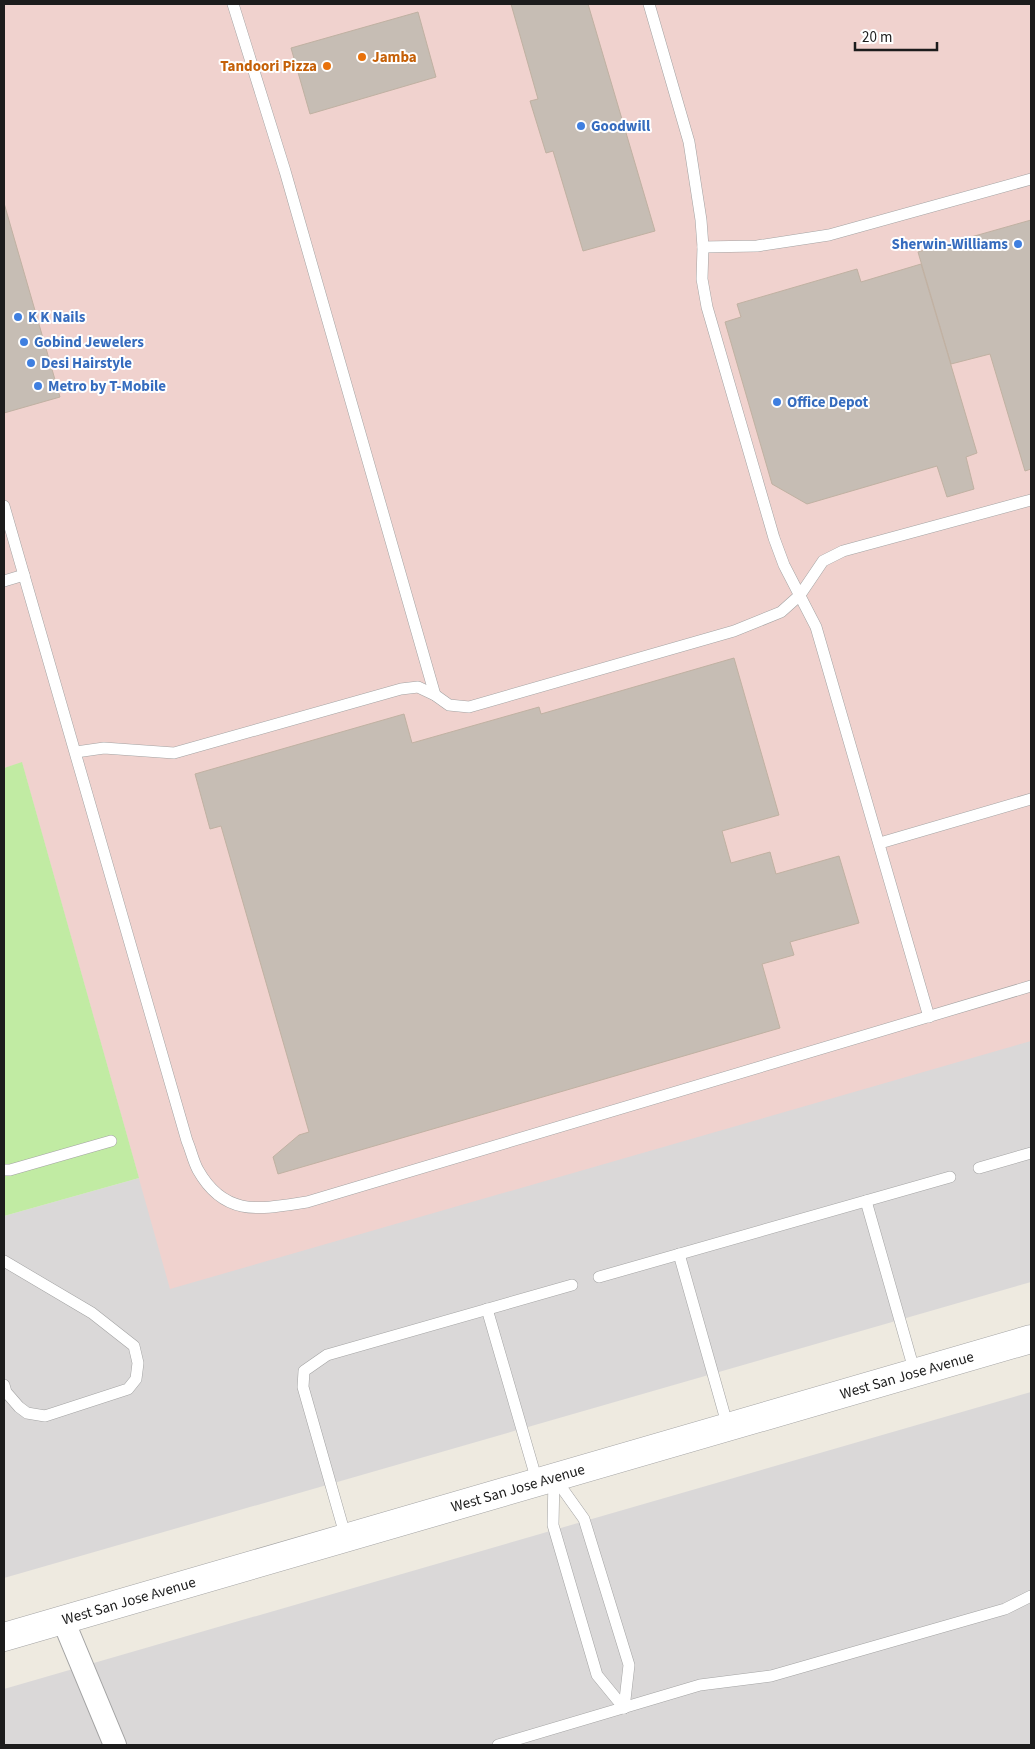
<svg xmlns="http://www.w3.org/2000/svg" width="1035" height="1749" viewBox="0 0 1035 1749" font-family="'Source Sans 3',sans-serif">
  <rect width="100%" height="100%" fill="#eeeae0"/>
  <g fill="#dad8d8">
    <polygon points="1031,1040 1031,1282 4,1578 4,1216 139,1178"/>
    <polygon points="1031,1392 1031,1745 4,1745 4,1689"/>
  </g>
  <polygon fill="#f0d2ce" points="4,4 1031,4 1031,1041 170,1289 22,763 4,768"/>
  <polygon fill="#c1eba3" points="22,762 139,1178 4,1216 4,768"/>
  <g fill="#c6bdb4" stroke="#c0b1a2">
    <polygon points="511,4 588,4 655,231 583,251 553,151 546,153 530,101 538,99"/>
    <polygon points="418,12 436,77 310,114 291,48"/>
    <polygon points="4,203 60,397 4,413"/>
    <polygon points="1031,220 1031,469 1025,471 990,354 951,364 918,252"/>
    <polygon points="921,264 977,453 966,457 974,489 947,497 937,466 807,504 772,484 725,322 741,317 737,304 857,269 861,282"/>
    <polygon points="734,658 779,815 722,831 731,863 770,852 776,874 839,856 859,923 790,942 794,955 762,964 780,1028 278,1174 273,1157 299,1135 309,1132 221,826 210,829 195,774 404,714 412,743 539,707 541,714"/>
  </g>
  <g fill="none" stroke-linecap="round" stroke-linejoin="round">
    <g stroke="#a3a3a3" stroke-width="12">
      <g id="service">
        <polyline points="233,4 285,171 435,695"/>
        <polyline points="649,4 689,142 701,220 703,247 702,279 707,307 774,538 784,565 816,627 929,1017"/>
        <polyline points="703,247 757,246 829,235 1031,179"/>
        <path d="M4,506l183,635c4,9 6,20 11,29 27,48 63,39 109,32l724,-216"/>
        <polyline points="4,581 24,575"/>
        <polyline points="76,752 104,748 174,753 401,689 418,687 435,695 449,705 469,707 734,631 781,612 800,595 823,561 843,551 1031,500"/>
        <polyline points="880,843 1031,799"/>
        <polyline points="979,1168 1031,1153"/>
        <polyline points="4,1170 10,1170 111,1141"/>
        <polyline points="866,1201 915,1373"/>
        <polyline points="679,1254 728,1427"/>
        <polyline points="4,1261 92,1313 134,1346 138,1363 136,1379 128,1389 45,1416 27,1413 19,1407 6,1392 4,1385"/>
        <polyline points="599,1277 950,1177"/>
        <polyline points="487,1309 537,1481"/>
        <polyline points="554,1477 584,1519 629,1665 624,1708"/>
        <polyline points="554,1478 553,1525 597,1675 624,1708"/>
        <polyline points="346,1538 303,1387 304,1371 327,1355 572,1285"/>
        <polyline points="498,1745 700,1685 771,1676 1005,1609 1031,1596"/>
      </g>
    </g>
    <g stroke="#a3a3a3" stroke-width="24">
      <polyline id="minor" points="63,1620 115,1745"/>
    </g>
    <g stroke="#a3a3a3" stroke-width="29">
      <g id="tertiary">
        <path id="s1" d="M4,1637l1027,-298"/>
      </g>
    </g>
    <use href="#service" stroke="#fff" stroke-width="11"/>
    <use href="#minor" stroke="#fff" stroke-width="22"/>
    <use href="#tertiary" stroke="#fff" stroke-width="28"/>
  </g>
  <g fill="#e8710a" stroke="#fff" stroke-width="2">
    <circle cx="362" cy="57" r="5"/>
    <circle cx="327" cy="66" r="5"/>
  </g>
  <g fill="#3f7fe0" stroke="#fff" stroke-width="2">
    <circle cx="581" cy="126" r="5"/>
    <circle cx="1018" cy="244" r="5"/>
    <circle cx="18" cy="317" r="5"/>
    <circle cx="24" cy="342" r="5"/>
    <circle cx="31" cy="363" r="5"/>
    <circle cx="38" cy="386" r="5"/>
    <circle cx="777" cy="402" r="5"/>
  </g>
  <g text-anchor="middle" stroke-width="4" stroke-linejoin="round" paint-order="stroke">
    <g font-size="15" font-weight="bold" fill="#c56008" stroke="#fff" text-anchor="start">
      <text x="372" y="62">Jamba</text>
      <text x="317" y="71" text-anchor="end">Tandoori Pizza</text>
    </g>
    <g font-size="15" font-weight="bold" fill="#366cbe" stroke="#fff" text-anchor="start">
      <text x="591" y="131">Goodwill</text>
      <text x="1008" y="249" text-anchor="end">Sherwin-Williams</text>
      <text x="28" y="322">K K Nails</text>
      <text x="34" y="347">Gobind Jewelers</text>
      <text x="41" y="368">Desi Hairstyle</text>
      <text x="48" y="391">Metro by T-Mobile</text>
      <text x="787" y="407">Office Depot</text>
    </g>
    <g font-size="15" fill="#1c1c1c" stroke="#fff">
      <text dy="5" stroke="none"><textPath href="#s1" startOffset="940">West San Jose Avenue</textPath></text>
      <text dy="5" stroke="none"><textPath href="#s1" startOffset="535">West San Jose Avenue</textPath></text>
      <text dy="5" stroke="none"><textPath href="#s1" startOffset="130">West San Jose Avenue</textPath></text>
    </g>
  </g>
  <rect width="1035" height="1749" fill="none" stroke="#1c1c1c" stroke-width="10"/>
  <path d="M855 42v8h82v-8" fill="none" stroke="#1c1c1c" stroke-width="2.5"/>
  <text x="862" y="42" font-size="15" fill="#1c1c1c" stroke="#ffffff" stroke-width="4" paint-order="stroke">20 m</text>
</svg>
